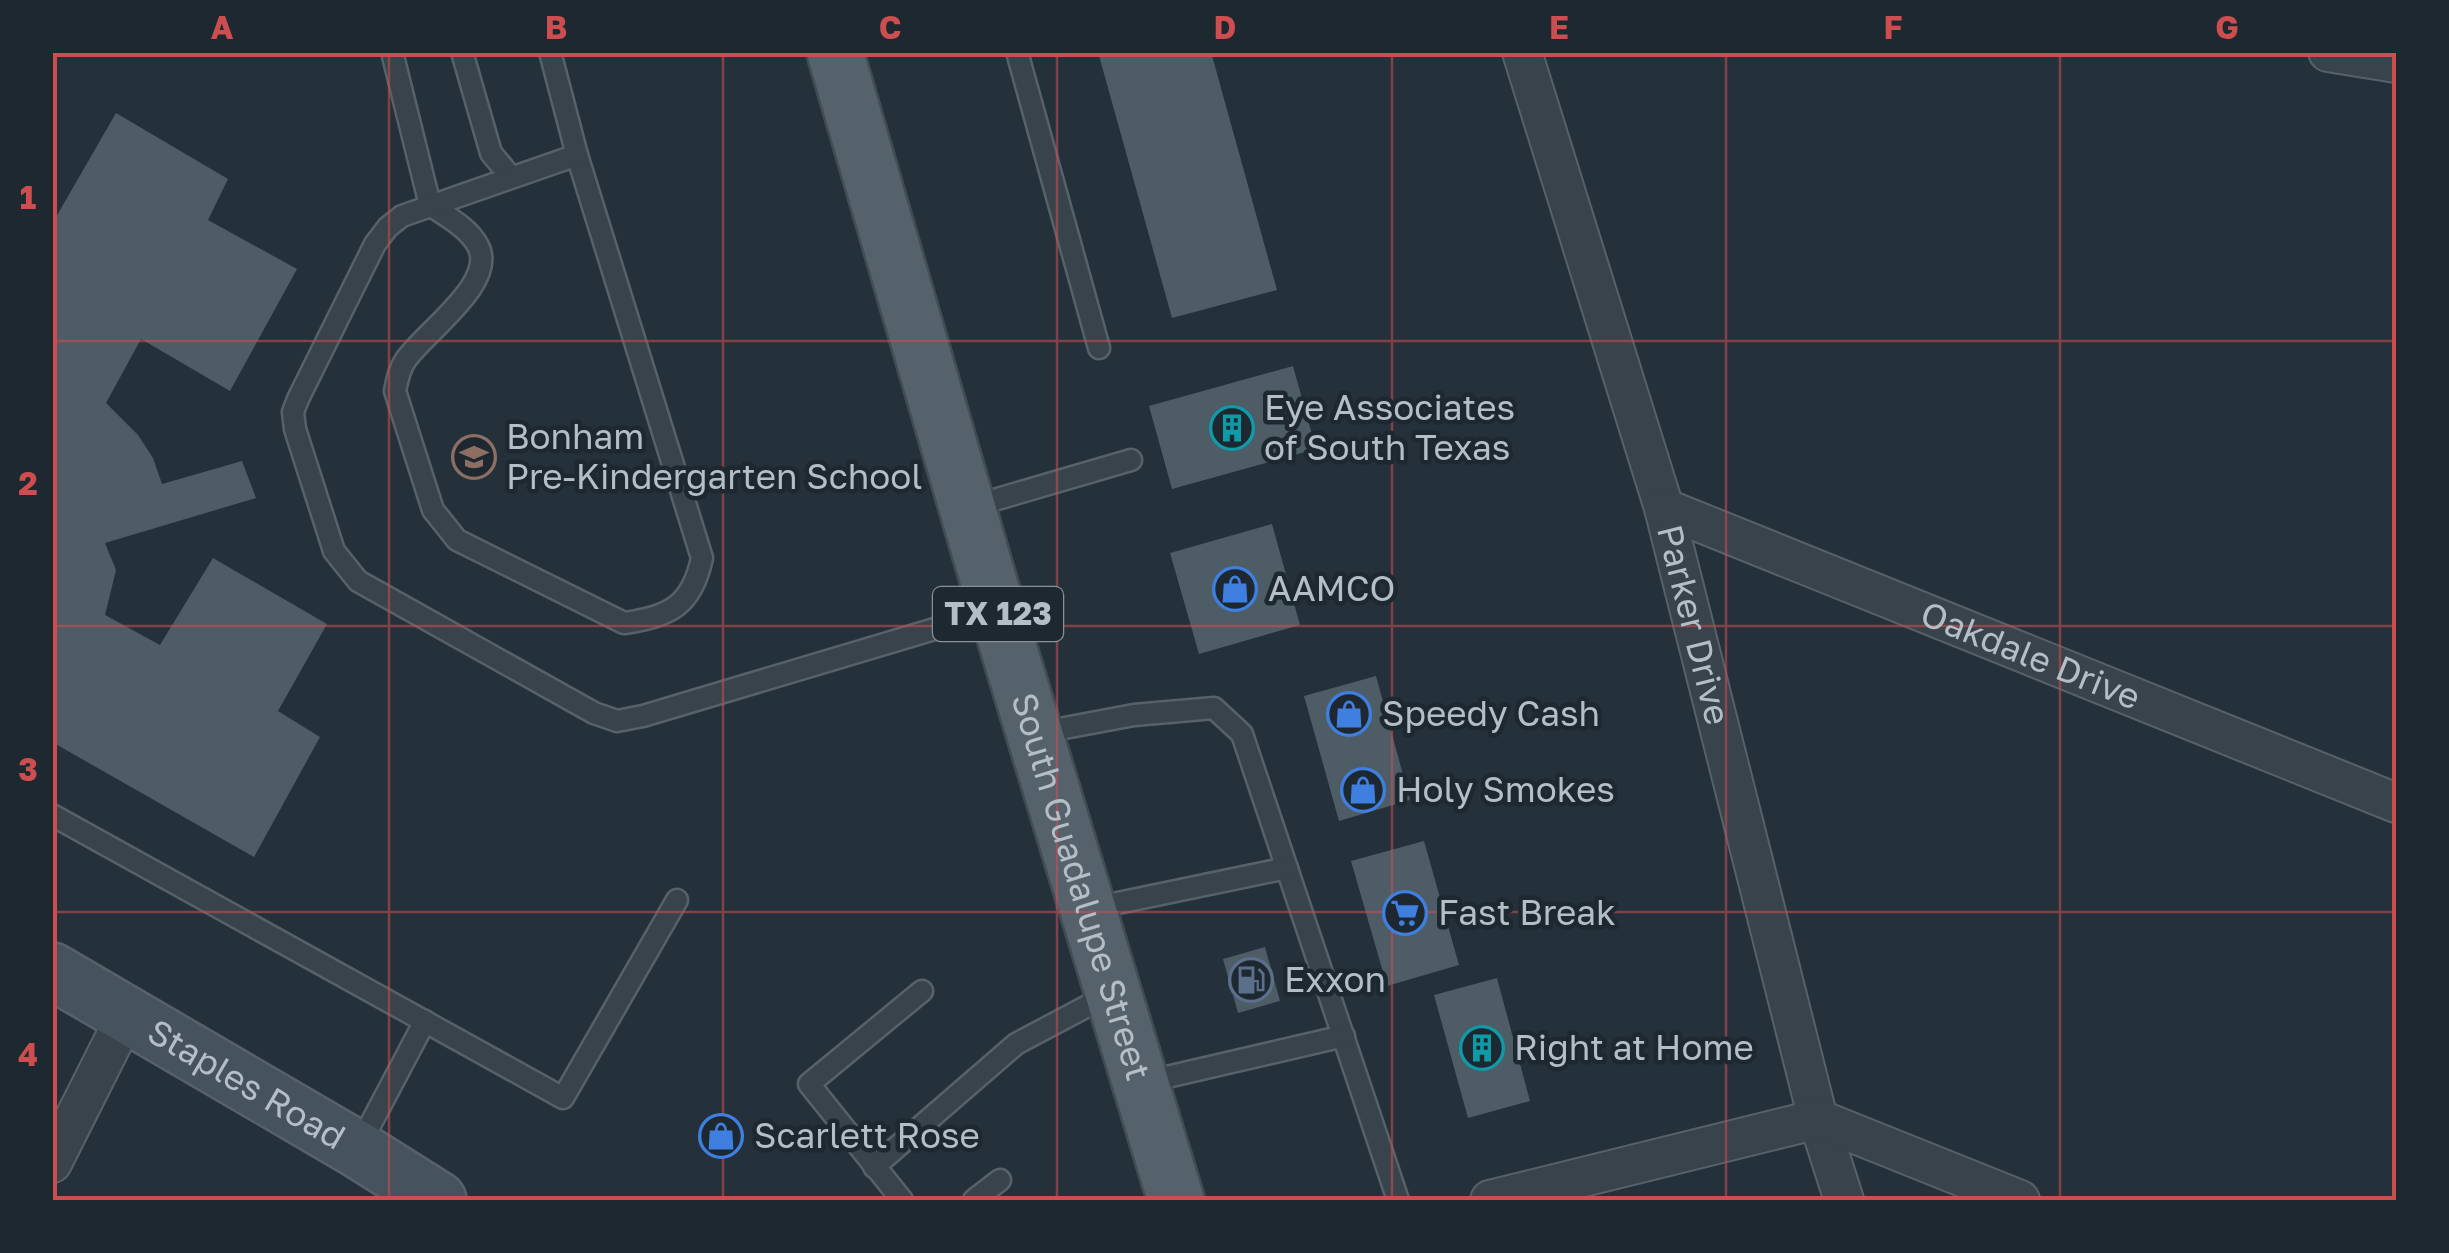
<svg xmlns="http://www.w3.org/2000/svg" width="2449" height="1253" viewBox="0 0 2449 1253" font-family="'Golos Text',sans-serif">
  <rect width="100%" height="100%" fill="#24313b"/>
  <g fill="#4e5c66">
    <polygon points="1098,52 1211,52 1277,290 1172,318"/>
    <polygon points="116,113 228,179 208,220 297,269 230,391 141,339 106,403 138,435 153,458 162,484 242,461 256,498 105,543 116,570 105,615 160,645 213,558 327,624 278,711 320,737 254,857 52,742 52,224"/>
    <polygon points="1293,366 1316,449 1172,489 1149,406"/>
    <polygon points="1272,524 1300,625 1199,654 1170,553"/>
    <polygon points="1376,676 1410,800 1339,821 1304,696"/>
    <polygon points="1424,841 1459,965 1387,986 1351,861"/>
    <polygon points="1265,947 1280,1001 1238,1013 1223,959"/>
    <polygon points="1497,978 1530,1101 1468,1118 1434,995"/>
  </g>
  <g fill="none" stroke-linecap="round" stroke-linejoin="round">
    <g stroke="#566169" stroke-width="25">
      <g id="lane">
        <path d="M392,52l38,153c16,11 39,23 48,41 20,37 -56,88 -73,115 -6,9 -8,20 -10,30l38,119 24,30 167,83c46,-6 68,-18 78,-65l-125,-403"/>
        <polyline points="462,52 491,153 511,177"/>
        <polyline points="550,52 577,155 402,216 388,227 375,244 298,399 293,412 295,429 334,551 358,581 594,713 617,721 643,716 995,611"/>
        <polyline points="1017,52 1099,348"/>
        <polyline points="970,507 1131,460"/>
        <polyline points="1038,733 1134,715 1214,708 1242,734 1398,1200"/>
        <polyline points="52,815 563,1098 677,900"/>
        <polyline points="1089,909 1287,868"/>
        <polyline points="1141,1083 1344,1036"/>
        <polyline points="358,1148 425,1021"/>
        <polyline points="874,1167 1016,1044 1112,993"/>
        <polyline points="902,1200 809,1084 922,991"/>
        <polyline points="974,1200 1000,1180"/>
      </g>
    </g>
    <g stroke="#566169" stroke-width="42">
      <g id="street">
        <path id="s1" d="M1522,52l142,456 154,611 26,81"/>
        <polyline points="2328,52 2396,63"/>
        <path id="s2" d="M1664,508l732,295"/>
        <polyline points="52,1163 127,1014"/>
        <polyline points="1490,1200 1818,1119 2020,1200"/>
      </g>
    </g>
    <g stroke="#566169" stroke-width="60">
      <g id="secondary">
        <path id="s3" d="M52,971l305,178 81,51"/>
      </g>
    </g>
    <g stroke="#414c54" stroke-width="60">
      <g id="primary">
        <path id="s4" d="M835,52l162,558 179,590"/>
      </g>
    </g>
    <use href="#lane" stroke="#38434b" stroke-width="20"/>
    <use href="#street" stroke="#38434b" stroke-width="38"/>
    <use href="#secondary" stroke="#46535e" stroke-width="55"/>
    <use href="#primary" stroke="#56626b" stroke-width="55"/>
  </g>
  <path fill="none" stroke="#ce4e50" stroke-width="2.5" stroke-opacity="0.55" d="M389,52v1148M723,52v1148M1057,52v1148M1392,52v1148M1726,52v1148M2060,52v1148M52,341h2344M52,626h2344M52,912h2344"/>
  <defs>
    <g id="building-ring" transform="scale(2.25)"><circle r="9.5" fill="#1d2830" stroke="#0f9aa8" stroke-width="1.5"/><path d="M-4-6H4V6H1V3H-1V6H-4ZM-2.5-4.3h1.7v1.8h-1.7ZM.8-4.3h1.7v1.8H.8ZM-2.5-1h1.7V.8h-1.7ZM.8-1h1.7V.8H.8Z" fill="#0f9aa8"/></g>
    <g id="school-ring" transform="scale(2.25)"><circle r="9.5" fill="#1d2830" stroke="#8d6e63" stroke-width="1.5"/><path d="M0-5L7-2L0 1L-7-2ZM-4 1L0 2.5L4 1V4Q0 6-4 4Z" fill="#8d6e63"/></g>
    <g id="shop-ring" transform="scale(2.25)"><circle r="9.5" fill="#1d2830" stroke="#3f7fe0" stroke-width="1.5"/><path d="M-5-2.5h2.3a2.7 3.5 0 0 1 5.4 0H5L5.5 6h-11ZM-1.5-2.5h3a1.5 2.3 0 0 0-3 0Z" fill="#3f7fe0"/></g>
    <g id="supermarket-ring" transform="scale(2.25)"><circle r="9.5" fill="#1d2830" stroke="#3f7fe0" stroke-width="1.5"/><path d="M-6-5.5h2.5l.6 2H6L4.5 2H-2.5L-4.4-4H-6ZM-1.5 3.2a1.3 1.3 0 1 0 .1 0ZM3 3.2a1.3 1.3 0 1 0 .1 0Z" fill="#3f7fe0"/></g>
    <g id="fuel-ring" transform="scale(2.25)"><circle r="9.5" fill="#1d2830" stroke="#5c6f8a" stroke-width="1.5"/><path d="M-5.5-6h7V0h2V4h1.3V-2.5L3-4.5l.8-.8L6-3V5H2.5V1h-1V6h-7ZM-4.2-4.7v3.2H.2V-4.7Z" fill="#5c6f8a"/></g>
  </defs>
  <g fill-rule="evenodd">
    <use href="#building-ring" x="1232" y="428"/>
    <use href="#school-ring" x="474" y="457"/>
    <use href="#shop-ring" x="1235" y="589"/>
    <use href="#shop-ring" x="1349" y="714"/>
    <use href="#shop-ring" x="1363" y="790"/>
    <use href="#supermarket-ring" x="1405" y="913"/>
    <use href="#fuel-ring" x="1251" y="980"/>
    <use href="#building-ring" x="1482" y="1048"/>
    <use href="#shop-ring" x="721" y="1136"/>
  </g>
  <g text-anchor="middle" stroke-width="9" stroke-linejoin="round" paint-order="stroke">
    <rect fill="#1d2830" stroke="#87919a" stroke-width="2.5" x="933" y="587" width="130" height="54" rx="8"/>
    <g font-size="32" font-weight="bold" fill="#b4bec7">
      <text x="998" y="625">TX 123</text>
    </g>
    <g font-size="35" fill="#b4bec7" stroke="#1d2830" text-anchor="start">
      <text x="1264" y="420">Eye Associates<tspan x="1264" dy="40">of South Texas</tspan></text>
      <text x="506" y="449">Bonham<tspan x="506" dy="40">Pre-Kindergarten School</tspan></text>
      <text x="1268" y="601">AAMCO</text>
      <text x="1382" y="726">Speedy Cash</text>
      <text x="1396" y="802">Holy Smokes</text>
      <text x="1438" y="925">Fast Break</text>
      <text x="1284" y="992">Exxon</text>
      <text x="1514" y="1060">Right at Home</text>
      <text x="754" y="1148">Scarlett Rose</text>
    </g>
    <g font-size="35" fill="#b4bec7" stroke="#1d2830">
      <text dy="12" stroke="none"><textPath href="#s1" startOffset="598">Parker Drive</textPath></text>
      <text dy="12" stroke="none"><textPath href="#s2" startOffset="395">Oakdale Drive</textPath></text>
      <text dy="12" stroke="none"><textPath href="#s4" startOffset="870">South Guadalupe Street</textPath></text>
      <text dy="12" stroke="none"><textPath href="#s3" startOffset="225">Staples Road</textPath></text>
    </g>
  </g>
  <rect width="2449" height="1253" fill="none" stroke="#1d2830" stroke-width="110"/>
  <rect x="55" y="55" width="2339" height="1143" fill="none" stroke="#ce4e50" stroke-width="4"/>
  <g font-size="32" text-anchor="middle" font-weight="bold" fill="#ce4e50">
    <text x="222" y="39">A</text>
    <text x="556" y="39">B</text>
    <text x="890" y="39">C</text>
    <text x="1225" y="39">D</text>
    <text x="1559" y="39">E</text>
    <text x="1893" y="39">F</text>
    <text x="2227" y="39">G</text>
    <text x="28" y="209">1</text>
    <text x="28" y="495">2</text>
    <text x="28" y="781">3</text>
    <text x="28" y="1066">4</text>
  </g>
</svg>
